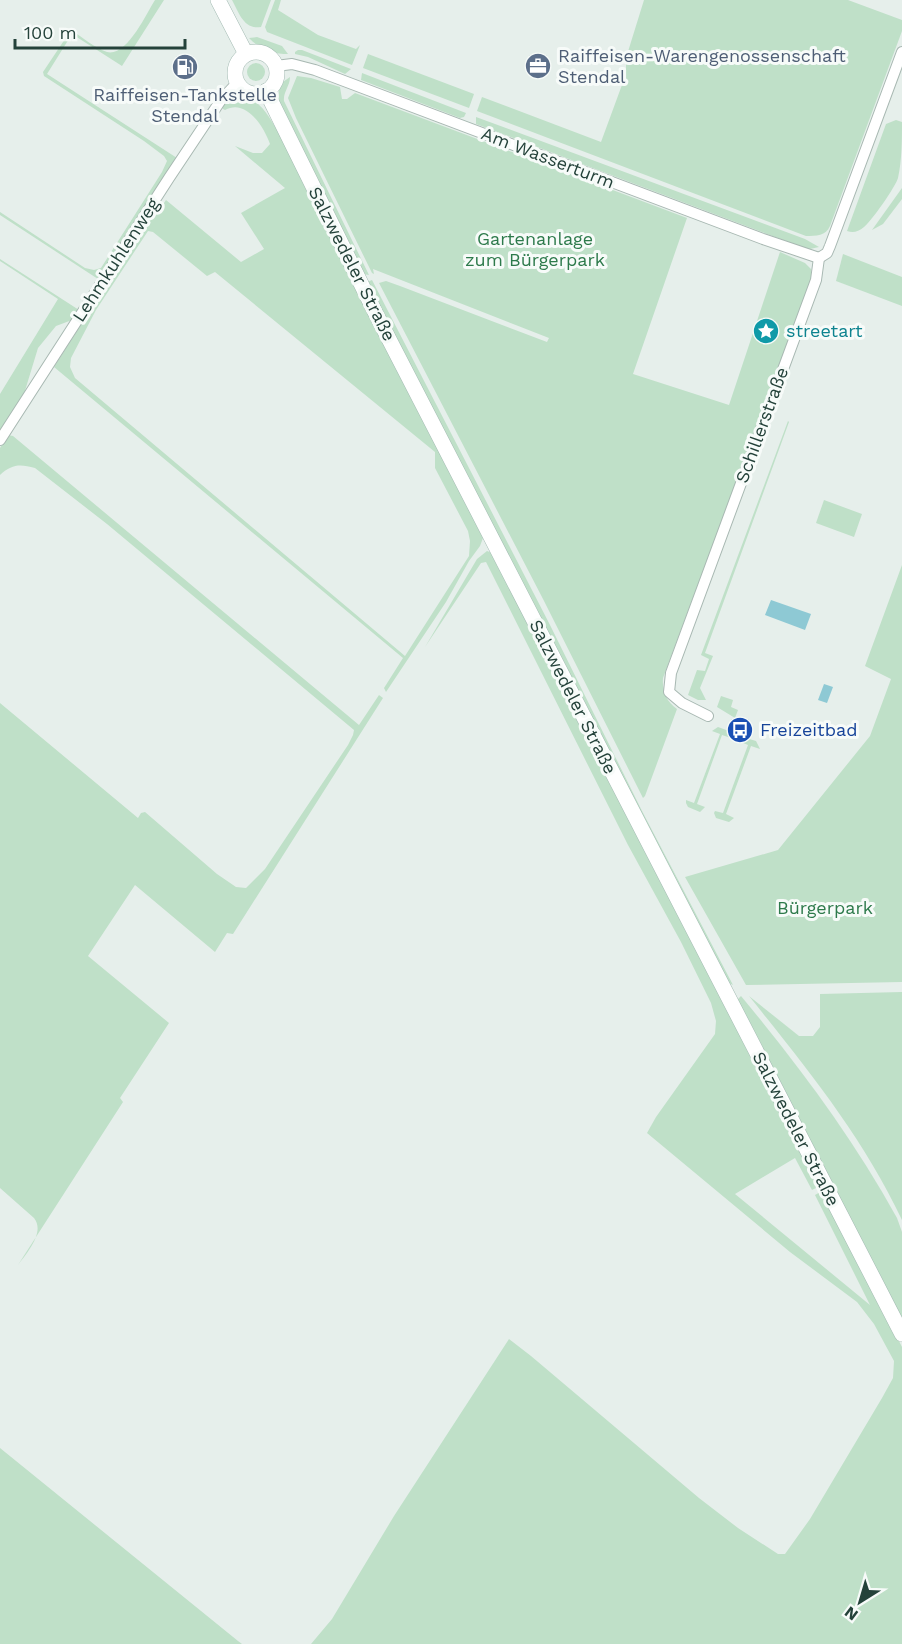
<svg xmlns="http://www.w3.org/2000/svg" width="902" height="1644" viewBox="0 0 902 1644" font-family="'Work Sans',sans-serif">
  <rect width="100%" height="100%" fill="#e6efeb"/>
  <g fill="#bfe0c8" fill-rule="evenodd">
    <path d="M155,0h9l-42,66 -50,-32 -25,40 130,84 -79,121 -98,-64v-3l85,56 9,2 7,-2 61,-96 5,-11 -3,-5 -20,-15 -100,-65 -1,-4 28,-42c11,7 24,18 36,22 20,5 39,-38 48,-52z"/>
    <path d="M232,0h39l-10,27c-17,3 -22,-14 -29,-27z"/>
    <polygon points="275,0 281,0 278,10 318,35 356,49 360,45 352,65 267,32 265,27"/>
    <path d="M644,0h204l54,20v11l-72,195c-4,10 -14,10 -24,10l-329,-125 5,-14 119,45 25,-68v-16z"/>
    <path d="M257,37l25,9 6,8c-14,0 -29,-5 -39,-16z"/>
    <polygon points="298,50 302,50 351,69 345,74 308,57 295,54 295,52"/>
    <polygon points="368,54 474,94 469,108 363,68"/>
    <circle cx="256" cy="72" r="9"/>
    <polygon points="362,73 466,113 464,117 460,118 361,80"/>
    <path d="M297,76l14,2 29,9 2,12h5l8,-6 332,125 -54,156 96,31 51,-153 25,11 6,6v12l-148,397c-1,13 3,23 14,31l-32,87 -2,2 -100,-199 -164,-316 7,-2 14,5 147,56 2,-4 -176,-69 1,5 -2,-1 -76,-155 -8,-20z"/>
    <path d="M290,77c0,9 -7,15 -6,24l85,174 -6,-1 -85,-176 2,-14z"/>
    <path d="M233,95c27,-1 36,23 49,43l199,394 2,6 -3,8 -11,15 -23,41 -60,90 -2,-4 19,-30 -349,-291 95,-149 4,1 13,-19 75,62 23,-13 -23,-36 44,-25 -50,-42 18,7h9l8,-9c-6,-17 -24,-46 -45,-34l-2,-1 -1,-2zM148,231l5,1 54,44 8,-4 220,180v16l33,63 2,10 -1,15 -64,100 -330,-278 -5,-11 1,-9 25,-48z"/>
    <polygon points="476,117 805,239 819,247 810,249 802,247 476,124"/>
    <path d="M896,120l6,2c0,18 0,38 -4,56 -2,8 -27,44 -34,49 -6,5 -11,6 -17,4l39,-107z"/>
    <polygon points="902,188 902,199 883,224 872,230"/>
    <polygon points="843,254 902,277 902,306 836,281"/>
    <polygon points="0,259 79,310 72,320 56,326 38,348 24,394 0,433 0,394 58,299 0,261"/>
    <polygon points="372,280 550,625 642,811 733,985 727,982 367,282"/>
    <polygon points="788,421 789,422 705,653 713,656 700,688 706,700 698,700 688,695 697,670 705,671 709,659 701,655"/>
    <path d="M8,435l5,1 346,289 20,-30 4,3 -150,236 -6,-1 -12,19 -80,-67 -47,71 81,67 -49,75 3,4 -107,166c9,-13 30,-35 18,-50l-34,-30v-485l138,115 3,-5 4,-1 72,62 19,13 10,1 19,-19 83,-124 5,-10 1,-5 -247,-206 -72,-56c-15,-4 -23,-4 -35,7v-27z"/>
    <polygon points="824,500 862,514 854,537 816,523"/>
    <polygon points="487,551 492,553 820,1186 812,1190 795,1158 735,1194 870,1305 815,1195 822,1191 902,1347 902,1644 311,1644 332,1619 394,1516 509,1339 531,1356 699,1498 738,1528 778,1554 785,1554 810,1519 882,1398 893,1378 894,1361 874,1324 857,1302 790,1252 647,1133 656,1117 715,1034 716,1021 711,1003 681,942 628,845 486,562 481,563 425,647 477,559"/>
    <polygon points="902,565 902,982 746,985 685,877 778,850 870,736 891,679 865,666"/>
    <polygon points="721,696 733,700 731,707 738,710 735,718 717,707"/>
    <polygon points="718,727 729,731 731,736 731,738 722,735 697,804 705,807 700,812 688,807 686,803 686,800 694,803 720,734 712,731"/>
    <polygon points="746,738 756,741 760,749 751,746 726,814 734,818 729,822 716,818 714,813 715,811 723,813 748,745 741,742"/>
    <path d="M902,992v228c-39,-83 -96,-153 -153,-224l50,40h14l7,-9v-33z"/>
    <path d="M741,996c58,70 112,142 156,222l5,14v90l-166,-321z"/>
    <polygon points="0,1448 238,1641 242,1644 0,1644"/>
  </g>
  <g fill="#8ec9d4">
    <polygon points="771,600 811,614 805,630 765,615"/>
    <polygon points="824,684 833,687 827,703 818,700"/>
  </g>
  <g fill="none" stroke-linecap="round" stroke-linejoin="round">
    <g stroke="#a8b8b2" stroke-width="12">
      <g id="minor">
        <polyline points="276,66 292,64 315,70 763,239 819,258"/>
        <polyline points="819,258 827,253 830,246 902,52"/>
        <polyline points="0,440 169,178 221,100 237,83"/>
        <polyline points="708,716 682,703 669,692 671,673 816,280 819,258"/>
      </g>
    </g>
    <g stroke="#a4bbb3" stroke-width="16">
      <g id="secondary">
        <polyline points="218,0 246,54"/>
        <circle cx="256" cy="73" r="21"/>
        <polyline points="266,91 375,312 902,1334"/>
      </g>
    </g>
    <use href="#minor" stroke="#fff" stroke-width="10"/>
    <use href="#secondary" stroke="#fff" stroke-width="15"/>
  </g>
  <defs>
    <g id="office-disc" transform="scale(1.35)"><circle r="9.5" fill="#5c6f8a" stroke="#f7fbf9"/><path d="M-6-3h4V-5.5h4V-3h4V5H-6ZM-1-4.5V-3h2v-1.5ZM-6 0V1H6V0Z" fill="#fff"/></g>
    <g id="fuel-disc" transform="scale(1.35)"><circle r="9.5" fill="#5c6f8a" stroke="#f7fbf9"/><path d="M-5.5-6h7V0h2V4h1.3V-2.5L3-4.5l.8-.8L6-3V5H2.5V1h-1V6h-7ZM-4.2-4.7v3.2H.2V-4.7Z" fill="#fff"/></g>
    <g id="sight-disc" transform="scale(1.35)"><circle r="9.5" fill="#0f9aa8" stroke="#f7fbf9"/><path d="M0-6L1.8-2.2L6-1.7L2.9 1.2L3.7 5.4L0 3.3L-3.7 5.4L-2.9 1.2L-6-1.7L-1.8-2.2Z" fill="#fff"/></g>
    <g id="bus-disc" transform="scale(1.35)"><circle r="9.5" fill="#1a4fb4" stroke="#f7fbf9"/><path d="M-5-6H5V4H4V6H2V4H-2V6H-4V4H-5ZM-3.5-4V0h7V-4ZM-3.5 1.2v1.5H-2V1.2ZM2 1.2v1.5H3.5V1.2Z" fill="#fff"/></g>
  </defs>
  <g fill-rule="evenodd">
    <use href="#office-disc" x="538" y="66"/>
    <use href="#fuel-disc" x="185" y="67"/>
    <use href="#sight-disc" x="766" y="331"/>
    <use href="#bus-disc" x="740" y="730"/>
  </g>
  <g text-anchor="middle" stroke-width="6" stroke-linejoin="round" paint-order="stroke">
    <g font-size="18" fill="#4e5e75" stroke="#f7fbf9" text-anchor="start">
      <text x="558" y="62">Raiffeisen-Warengenossenschaft<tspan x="558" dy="21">Stendal</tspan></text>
      <text x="185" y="101" text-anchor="middle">Raiffeisen-Tankstelle<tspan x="185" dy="21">Stendal</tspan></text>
    </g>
    <g font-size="18" fill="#24423a" stroke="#f7fbf9">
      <text transform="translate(548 158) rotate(21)" y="6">Am Wasserturm</text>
      <text transform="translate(116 260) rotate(-57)" y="6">Lehmkuhlenweg</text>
      <text transform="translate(352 264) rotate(63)" y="6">Salzwedeler Straße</text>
      <text transform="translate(762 425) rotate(-70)" y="6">Schillerstraße</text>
      <text transform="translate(573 697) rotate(63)" y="6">Salzwedeler Straße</text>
      <text transform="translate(796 1129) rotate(63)" y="6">Salzwedeler Straße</text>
    </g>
    <g font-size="18" fill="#2d7a4b" stroke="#f7fbf9">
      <text x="535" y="245">Gartenanlage<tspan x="535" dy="21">zum Bürgerpark</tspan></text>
      <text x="825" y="914">Bürgerpark</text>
    </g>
    <g font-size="18" fill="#0d838f" stroke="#f7fbf9" text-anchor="start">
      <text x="786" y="337">streetart</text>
    </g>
    <g font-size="18" fill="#164399" stroke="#f7fbf9" text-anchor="start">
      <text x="760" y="736">Freizeitbad</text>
    </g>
  </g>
  <g transform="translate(860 1602) rotate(217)" stroke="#f7fbf9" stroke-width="4.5" paint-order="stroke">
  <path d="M0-4.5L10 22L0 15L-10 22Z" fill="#24423a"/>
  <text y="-9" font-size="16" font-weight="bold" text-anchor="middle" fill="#24423a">N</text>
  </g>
  <path d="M15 39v9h170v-9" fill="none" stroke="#24423a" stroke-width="3"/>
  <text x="24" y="39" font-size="18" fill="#24423a" stroke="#f7fbf9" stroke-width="4.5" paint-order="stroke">100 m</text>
</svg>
